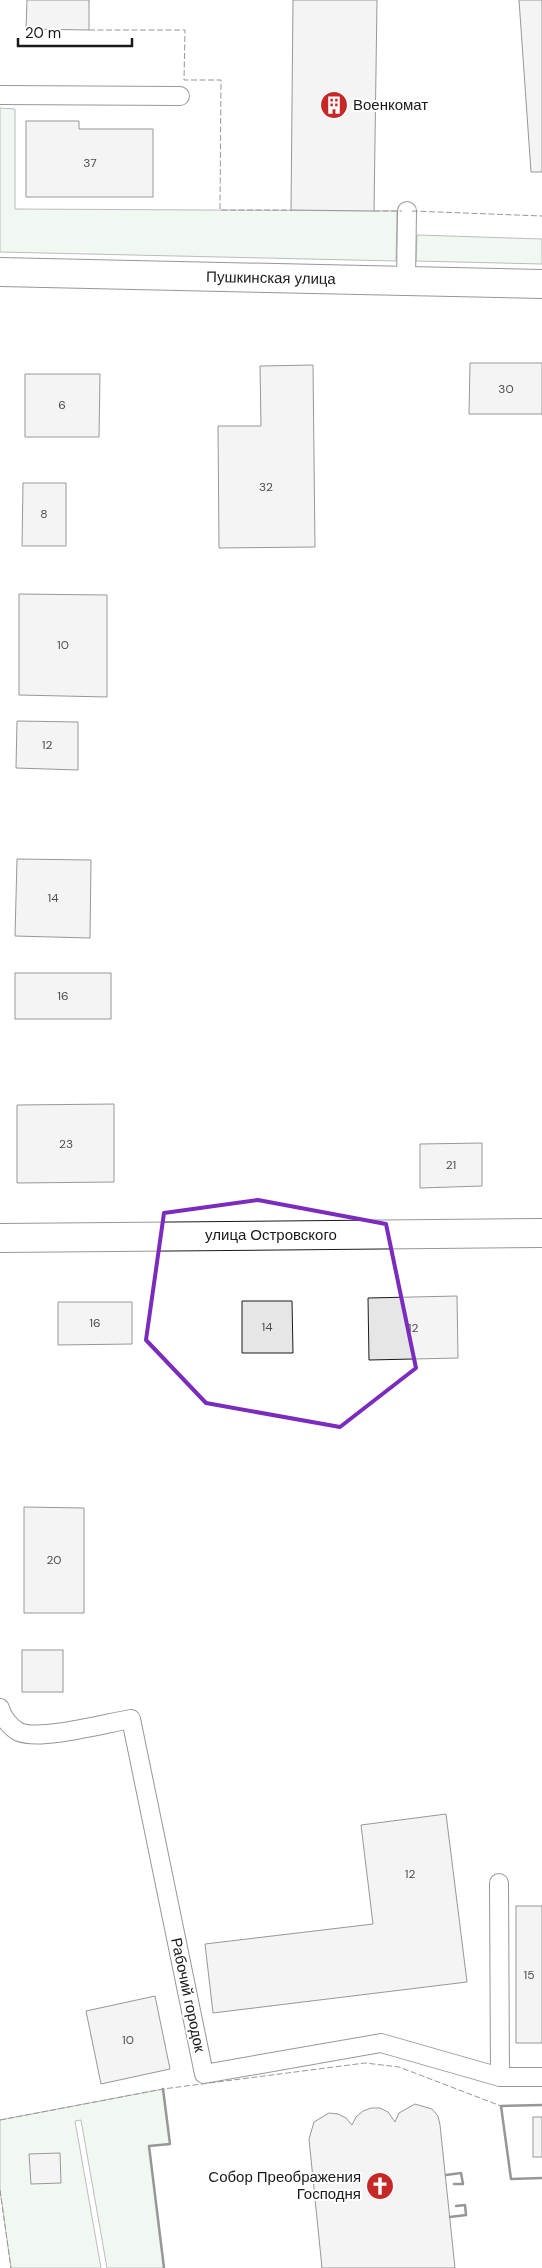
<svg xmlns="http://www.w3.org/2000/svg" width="542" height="2268" viewBox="0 0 542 2268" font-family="'DM Sans',sans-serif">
  <rect width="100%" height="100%" fill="#fff"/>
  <g fill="#e0efe3" stroke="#6a6a6a">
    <polygon points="0,108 15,109 15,209 397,211 396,261 0,252"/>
    <polygon points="417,235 542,239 542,264 416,261"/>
    <polygon points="163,2089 170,2144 149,2146 164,2268 107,2268 81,2120 75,2121 101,2268 11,2268 0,2190 0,2120"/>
  </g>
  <g fill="#e6e6e6" stroke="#1a1a1a">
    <polygon points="27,0 89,0 89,30 26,29"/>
    <polygon points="293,0 377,0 374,211 291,210"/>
    <polygon points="519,0 542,0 542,172 531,172"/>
    <polygon points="26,121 79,121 79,129 153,129 153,197 26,197"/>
    <polygon points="470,363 542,363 542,414 469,414"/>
    <polygon points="313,365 315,547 219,548 218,426 261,426 260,366"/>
    <polygon points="25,374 100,374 99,437 25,437"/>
    <polygon points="23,483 66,483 66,546 22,546"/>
    <polygon points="19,594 107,595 107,697 19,695"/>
    <polygon points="17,721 78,722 78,770 16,768"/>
    <polygon points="17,859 91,860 90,938 15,936"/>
    <rect x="15" y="973" width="96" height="46"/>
    <polygon points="114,1104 114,1182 17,1183 17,1105"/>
    <polygon points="482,1143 482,1186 420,1188 420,1144"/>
    <polygon points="457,1296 458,1358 369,1360 368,1298"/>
    <polygon points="242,1301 292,1301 293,1353 242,1353"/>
    <polygon points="58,1302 132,1302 132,1344 58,1345"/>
    <polygon points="24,1507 84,1508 84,1613 24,1613"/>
    <rect x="22" y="1650" width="41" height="42"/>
    <polygon points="446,1814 467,1982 213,2013 205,1944 373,1924 361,1825"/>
    <rect x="516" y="1906" width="26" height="137"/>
    <polygon points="155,1996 170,2069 101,2084 86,2011"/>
    <polygon points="415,2104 432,2109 438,2116 440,2125 455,2268 322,2268 309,2139 314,2122 329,2113 338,2114 346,2118 352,2125 356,2117 363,2111 371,2108 380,2108 388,2112 395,2122 399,2113"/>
    <rect x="533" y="2117" width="9" height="40"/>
    <polygon points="60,2153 61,2183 31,2184 29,2154"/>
  </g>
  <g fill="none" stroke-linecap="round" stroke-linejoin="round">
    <g stroke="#1a1a1a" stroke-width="20">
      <g id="service">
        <polyline points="0,95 180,96"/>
        <polyline points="406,281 407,211"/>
        <path d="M0,1708c2,9 11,20 19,24 22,9 87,-9 112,-13l73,355 177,-31 119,34h42"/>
        <polyline points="499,1883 500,2077"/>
      </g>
    </g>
    <g stroke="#1a1a1a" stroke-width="30">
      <g id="minor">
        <polyline points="0,272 542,284"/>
        <polyline points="0,1238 542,1233"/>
      </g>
    </g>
    <use href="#service" stroke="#fff" stroke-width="18"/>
    <use href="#minor" stroke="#fff" stroke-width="28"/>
    <g stroke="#1a1a1a" stroke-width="1" stroke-dasharray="6 2.5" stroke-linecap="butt">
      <polyline points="89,30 185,30 184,80 221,80 220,210 291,210"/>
      <polyline points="374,211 402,211"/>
      <polyline points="412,211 542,216"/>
      <polyline points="0,2120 163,2089 365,2063 399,2067 501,2106"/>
      <polyline points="0,2190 11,2268"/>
    </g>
    <g stroke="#1a1a1a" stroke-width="2.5">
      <polyline points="163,2089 170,2144 149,2146 164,2268"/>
      <polyline points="542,2105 501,2106 511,2179 542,2178"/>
      <polyline points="446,2175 461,2173 463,2184 454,2184"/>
      <polyline points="450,2217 466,2215 465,2205 456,2206"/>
    </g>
  </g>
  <path d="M0 0H542V2268H0ZM258,1200l128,24 30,144 -76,59 -134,-24 -60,-63 18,-127z" fill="#fff" fill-opacity=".55" fill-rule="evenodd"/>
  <path fill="none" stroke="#7b2cbf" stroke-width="4" stroke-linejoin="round" d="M258,1200l128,24 30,144 -76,59 -134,-24 -60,-63 18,-127z"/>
  <defs>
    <g id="building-disc" transform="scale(1.4375)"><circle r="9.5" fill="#c62828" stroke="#fff"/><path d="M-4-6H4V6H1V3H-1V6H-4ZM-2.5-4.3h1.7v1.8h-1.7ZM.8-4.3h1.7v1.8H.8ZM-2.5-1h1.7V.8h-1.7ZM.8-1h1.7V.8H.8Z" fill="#fff"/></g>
    <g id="church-disc" transform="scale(1.4375)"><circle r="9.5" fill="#c62828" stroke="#fff"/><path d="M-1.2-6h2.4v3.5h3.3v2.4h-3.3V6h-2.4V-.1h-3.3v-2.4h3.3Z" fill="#fff"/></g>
  </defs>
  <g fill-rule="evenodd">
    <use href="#building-disc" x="334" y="105"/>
    <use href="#church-disc" x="380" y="2186"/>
  </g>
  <g text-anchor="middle" stroke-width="4" stroke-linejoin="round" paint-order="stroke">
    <g font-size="12" fill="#4d4d4d">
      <text x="90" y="167">37</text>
      <text x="506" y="393">30</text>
      <text x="62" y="409">6</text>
      <text x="266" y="491">32</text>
      <text x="44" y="518">8</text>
      <text x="63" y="649">10</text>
      <text x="47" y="749">12</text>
      <text x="53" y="902">14</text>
      <text x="63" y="1000">16</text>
      <text x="66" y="1148">23</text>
      <text x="451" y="1169">21</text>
      <text x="95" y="1327">16</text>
      <text x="267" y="1331">14</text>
      <text x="413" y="1332">12</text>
      <text x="54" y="1564">20</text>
      <text x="410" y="1878">12</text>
      <text x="529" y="1979">15</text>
      <text x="128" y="2044">10</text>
    </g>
    <g font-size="15" fill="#1a1a1a" stroke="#fff" text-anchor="start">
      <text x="353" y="110">Военкомат</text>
      <text x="361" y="2182" text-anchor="end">Собор Преображения<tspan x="361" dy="17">Господня</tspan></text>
    </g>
    <g font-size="15" fill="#1a1a1a" stroke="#fff">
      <text transform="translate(271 278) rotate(1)" y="5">Пушкинская улица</text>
      <text x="271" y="1240">улица Островского</text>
      <text transform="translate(188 1995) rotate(78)" y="5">Рабочий городок</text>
    </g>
  </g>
  <path d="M18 38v8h114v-8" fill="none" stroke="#1a1a1a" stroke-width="2.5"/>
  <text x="25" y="38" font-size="15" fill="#1a1a1a" stroke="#ffffff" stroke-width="4" paint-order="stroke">20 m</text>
</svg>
